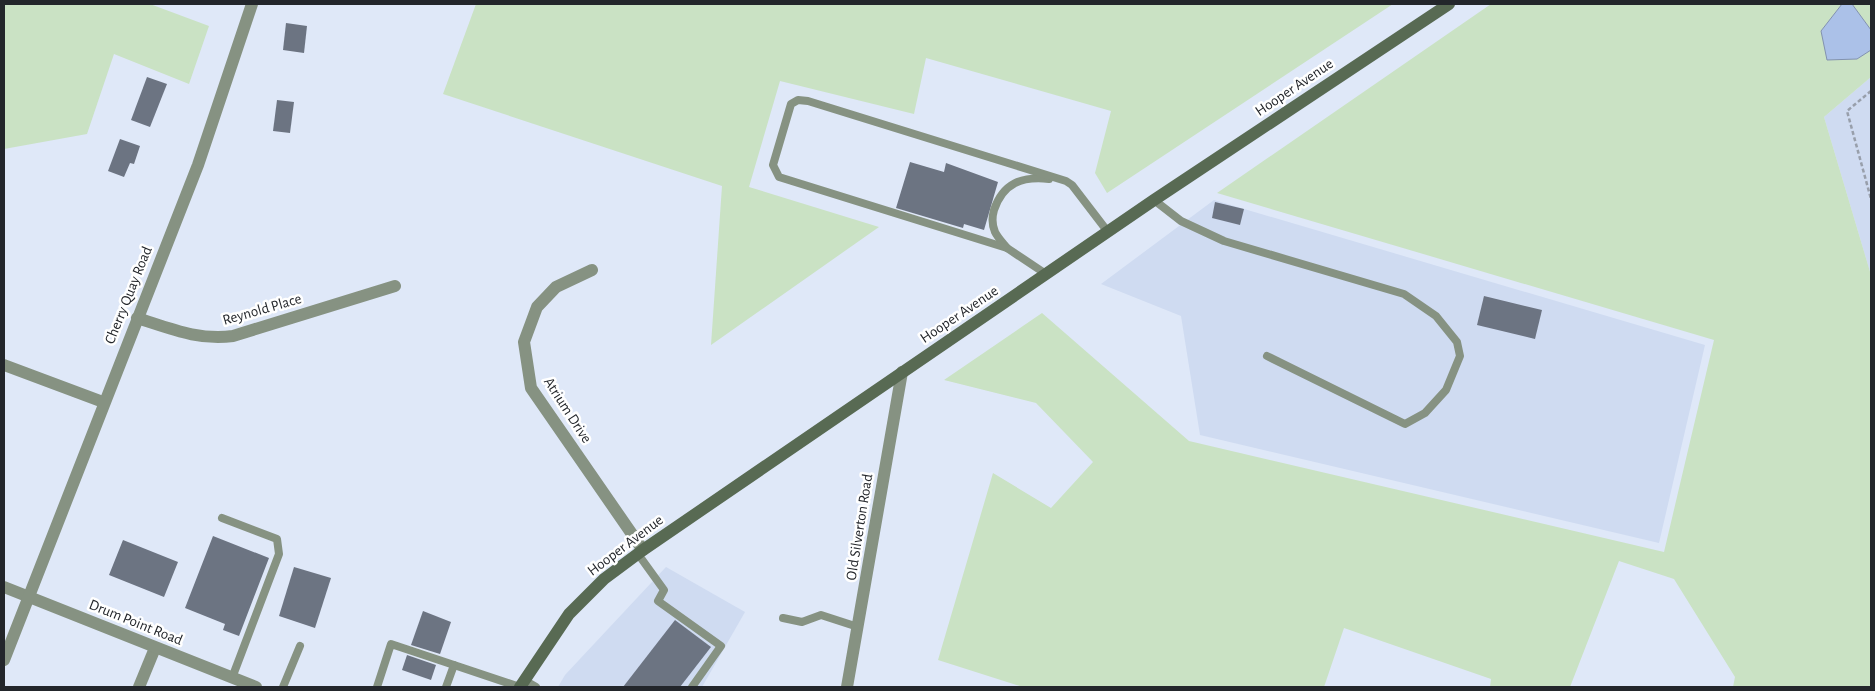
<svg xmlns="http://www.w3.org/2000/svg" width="1875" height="691" viewBox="0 0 1875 691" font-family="'Alegreya Sans',sans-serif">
  <rect width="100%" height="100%" fill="#dfe8f8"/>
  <g fill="#cfdbf1">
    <polygon points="1871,77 1871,275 1824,117"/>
    <polygon points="1214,200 1705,345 1659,543 1200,435 1181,316 1101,284"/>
    <polygon points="666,567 745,612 702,687 558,687 565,675"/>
  </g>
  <g fill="#cae2c4">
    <polygon points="4,4 150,4 209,26 189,84 114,54 87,134 4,149"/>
    <polygon points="476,4 1393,4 1107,193 1095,173 1111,111 926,58 914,114 780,81 749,187 879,227 711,345 722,186 443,94"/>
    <polygon points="1491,4 1842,4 1821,31 1857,59 1871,50 1871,77 1824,117 1871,275 1871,687 1733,687 1735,677 1674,579 1619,561 1570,687 1490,687 1491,679 1344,628 1324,687 1023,687 938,660 993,473 1051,508 1093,462 1036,403 944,380 1042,313 1189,441 1664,552 1714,340 1217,193"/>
    <polygon points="1852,4 1871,4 1871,30"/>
  </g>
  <polygon fill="#abc1e8" stroke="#8292af" points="1842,4 1852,4 1871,30 1871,50 1857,59 1827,60 1821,31"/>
  <g fill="#6c7482">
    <polygon points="286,23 307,26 304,53 283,50"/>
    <polygon points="147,77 167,84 150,127 131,120"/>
    <polygon points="277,100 294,102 290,133 273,131"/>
    <polygon points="120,139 140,146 134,164 130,163 124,177 108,171"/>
    <polygon points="910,162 944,172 946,163 998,182 984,230 964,224 963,228 896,208"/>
    <polygon points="1215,202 1244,209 1240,225 1212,218"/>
    <polygon points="1484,296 1542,310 1535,339 1477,325"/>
    <polygon points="213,536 269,558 239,636 223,630 225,624 185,608"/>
    <polygon points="123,540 178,562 164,597 109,575"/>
    <polygon points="294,567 331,578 315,628 279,616"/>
    <polygon points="423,611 451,622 440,654 411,645"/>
    <polygon points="675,620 711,647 680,687 623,687"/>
    <polygon points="407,655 436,665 431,680 402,670"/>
  </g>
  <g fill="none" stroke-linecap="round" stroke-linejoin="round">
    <polyline stroke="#989fab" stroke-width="2.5" stroke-dasharray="4 2.5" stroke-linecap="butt" points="1871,91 1847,111 1871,199"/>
    <g stroke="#869282" stroke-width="8">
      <polyline points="1154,200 1181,221 1224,241 1404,294 1436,316 1457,342 1460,356 1446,390 1425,413 1405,424 1267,356"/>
      <path d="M1007,248c-4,-5 -9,-10 -12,-16 -3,-7 -3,-15 -1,-22 9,-27 28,-34 55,-31"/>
      <polyline points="1046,274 1007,248 779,177 773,165 791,104 798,100 808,101 1066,181 1072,185 1108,232"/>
      <polyline points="222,518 277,539 279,554 232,678"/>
      <polyline points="638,554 664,590 658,601 721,646 692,687"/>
      <polyline points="783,618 802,622 821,615 858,627"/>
      <polyline points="454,665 520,687"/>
      <polyline points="524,680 536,687"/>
      <polyline points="283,687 300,646"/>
      <polyline points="377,687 391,644 454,665 446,687"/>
    </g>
    <g stroke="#869282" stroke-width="12">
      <polyline points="592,270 556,287 537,307 524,342 531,388 643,550"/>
      <path d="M137,318c32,10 62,23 96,18l162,-50"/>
      <polyline points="4,365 103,402"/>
      <polyline points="139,687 155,648"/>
      <polyline points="847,687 902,372"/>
    </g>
    <g stroke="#869282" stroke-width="12">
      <polyline points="4,587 256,687"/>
      <polyline points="4,660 198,165 252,4"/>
    </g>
    <polyline stroke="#586a53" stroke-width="12" points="520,687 569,614 604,579 643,550 1154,200 1449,4"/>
  </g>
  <g text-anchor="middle" stroke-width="5" stroke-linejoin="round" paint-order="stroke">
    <g font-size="15" fill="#23262b" stroke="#fff">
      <text transform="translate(1294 87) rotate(-34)" y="5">Hooper Avenue</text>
      <text transform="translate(128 295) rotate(-68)" y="5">Cherry Quay Road</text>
      <text transform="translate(262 309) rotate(-16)" y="5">Reynold Place</text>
      <text transform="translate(959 314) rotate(-34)" y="5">Hooper Avenue</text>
      <text transform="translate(568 410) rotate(57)" y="5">Atrium Drive</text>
      <text transform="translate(859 527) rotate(-81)" y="5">Old Silverton Road</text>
      <text transform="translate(625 545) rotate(-37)" y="5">Hooper Avenue</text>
      <text transform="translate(136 622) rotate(22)" y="5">Drum Point Road</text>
    </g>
  </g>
  <rect width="1875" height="691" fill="none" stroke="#23262b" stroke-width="10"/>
</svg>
